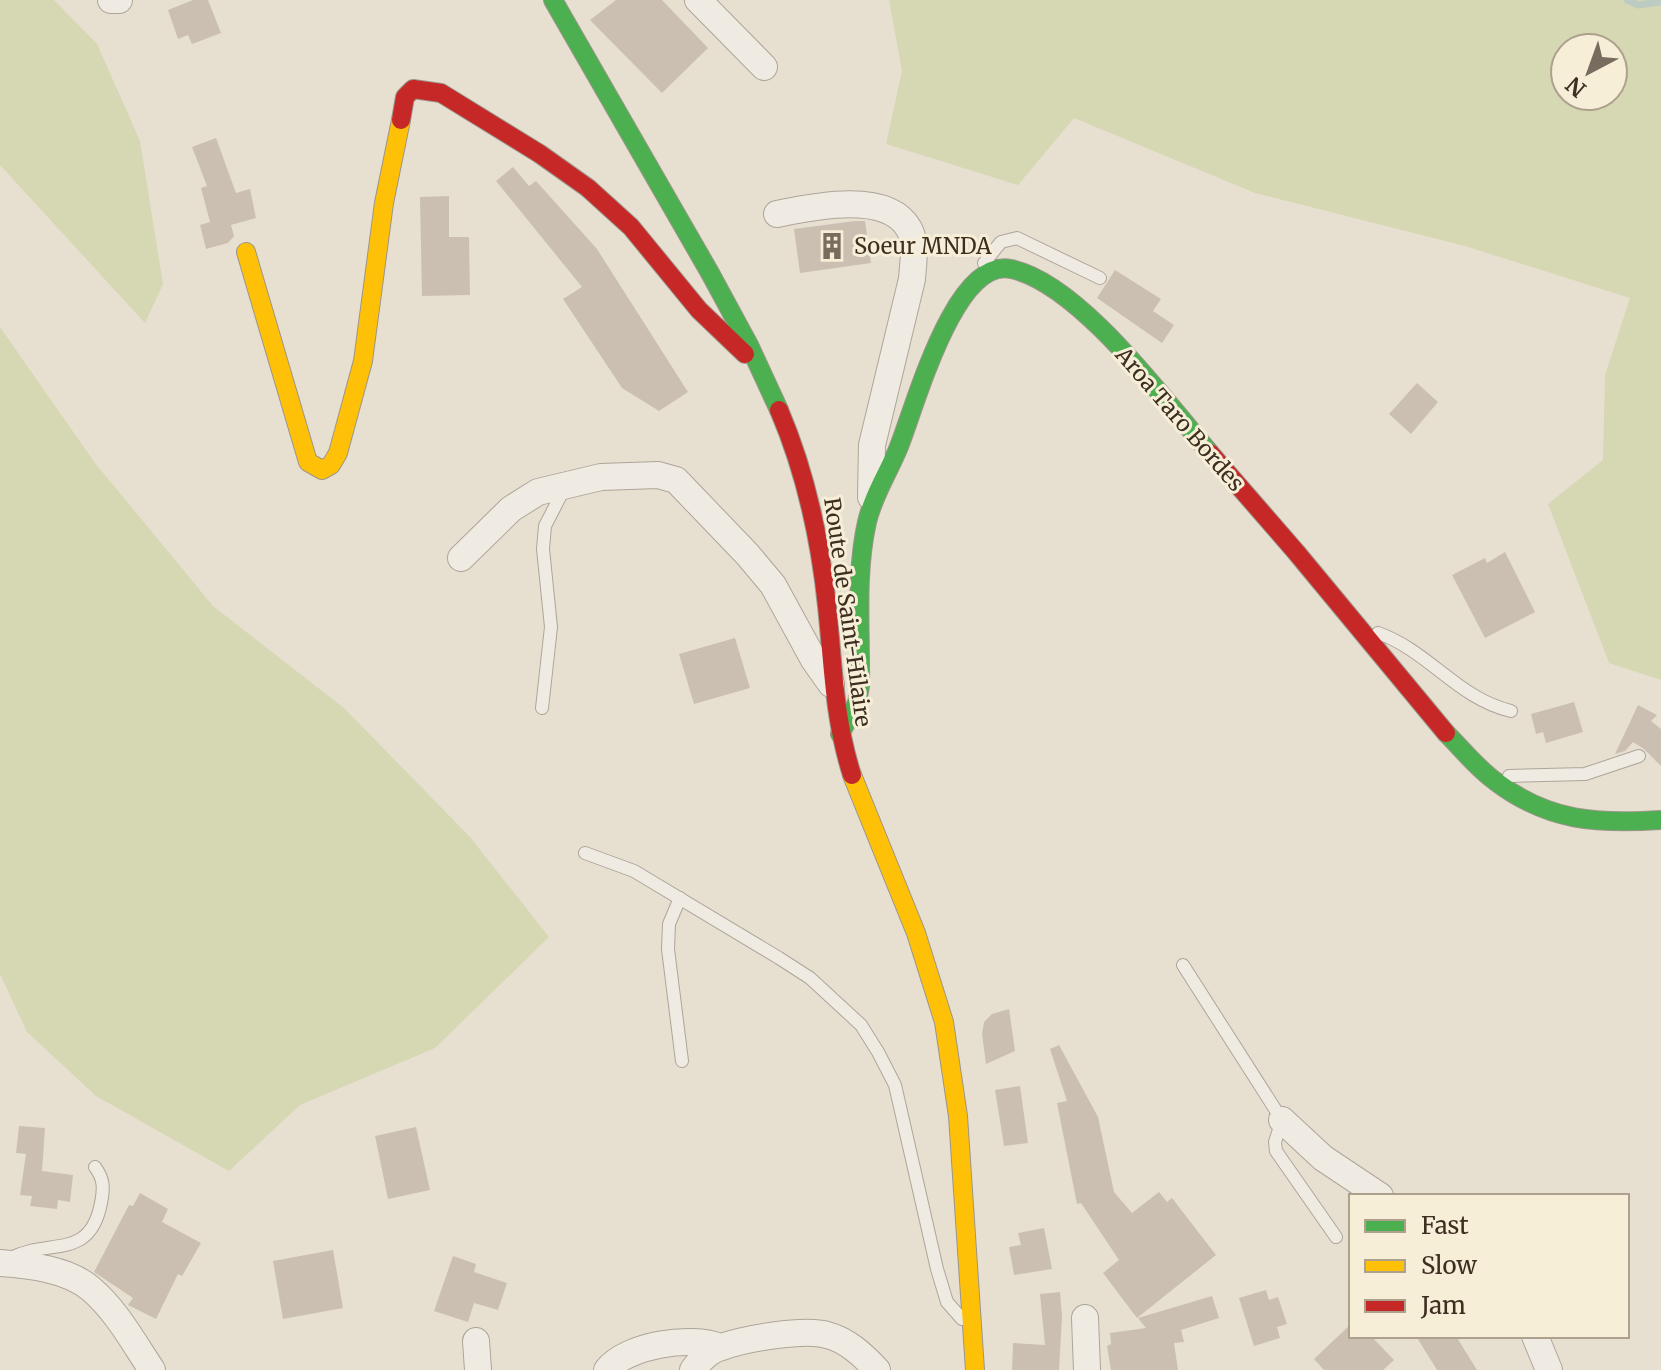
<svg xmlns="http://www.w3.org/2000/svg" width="1661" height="1370" viewBox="0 0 1661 1370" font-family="Merriweather,serif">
  <rect width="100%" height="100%" fill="#e7e0d1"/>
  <g fill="#d6d7b3" fill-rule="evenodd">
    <polygon points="0,0 54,0 97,44 140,141 163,284 145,323 0,165"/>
    <path d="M889,0h772v680l-52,-17 -61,-159 55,-44 2,-85 25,-77 -165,-52 -210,-53 -181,-75 -56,67 -132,-41 16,-73zM1613,48v48h-48v-48z"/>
    <polygon points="0,327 95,463 213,606 344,708 470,837 549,937 435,1048 300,1105 229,1171 96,1096 27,1032 0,974"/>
  </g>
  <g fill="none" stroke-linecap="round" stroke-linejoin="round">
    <polyline stroke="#bcccc2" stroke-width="7" points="1627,0 1638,5 1661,2"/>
  </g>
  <g fill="#cbbfb2">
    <polygon points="193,0 208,0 221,33 192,44 188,35 178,39 168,10"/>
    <polygon points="616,0 662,0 708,48 662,93 590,20"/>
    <polygon points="216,138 236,193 250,189 256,218 231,225 234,236 228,243 206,249 200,225 210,222 201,188 207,186 192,147"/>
    <polygon points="513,167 529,186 536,181 597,249 688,392 659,411 622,388 563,299 582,287 496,181"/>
    <polygon points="449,196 449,237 469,237 470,295 422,296 420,197"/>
    <polygon points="855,221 865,221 871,263 800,273 794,229"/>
    <polygon points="1115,270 1161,299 1153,311 1174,325 1162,343 1097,298"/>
    <polygon points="1417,383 1438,402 1411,434 1389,414"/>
    <polygon points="1505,552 1535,612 1485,638 1452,575 1485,558 1487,563"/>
    <polygon points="735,638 750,688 694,704 679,654"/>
    <polygon points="1574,702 1583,732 1546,743 1543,732 1536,734 1531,714"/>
    <polygon points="1638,705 1657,715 1651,721 1661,729 1661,766 1644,749 1633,742 1625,751 1615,754"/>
    <polygon points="1009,1009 1015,1051 986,1064 982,1034 984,1022 992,1014"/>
    <polygon points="1059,1045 1098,1117 1114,1192 1132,1213 1159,1192 1167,1202 1172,1198 1216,1255 1137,1318 1103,1273 1119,1260 1081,1203 1077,1204 1057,1103 1067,1101 1050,1049"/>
    <polygon points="1020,1086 1028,1143 1004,1146 995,1090"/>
    <polygon points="19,1126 45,1128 42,1171 73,1175 70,1202 58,1200 57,1209 30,1206 32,1196 20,1195 26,1154 16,1153"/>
    <polygon points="416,1127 430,1190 388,1199 375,1136"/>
    <polygon points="140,1193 168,1209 162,1222 201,1243 182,1276 178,1274 156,1319 128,1305 133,1298 94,1272 129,1205 133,1206"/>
    <polygon points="1044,1228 1052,1269 1014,1275 1009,1247 1021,1245 1018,1233"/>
    <polygon points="333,1250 343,1308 283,1319 273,1261"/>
    <polygon points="453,1256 476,1264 474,1272 507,1283 498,1310 474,1303 468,1322 434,1311"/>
    <polygon points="1266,1290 1269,1300 1278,1297 1287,1324 1277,1327 1280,1338 1254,1346 1239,1298"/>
    <polygon points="1060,1292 1062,1317 1059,1370 1012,1370 1013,1343 1045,1345 1040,1294"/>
    <polygon points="1212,1296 1219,1318 1181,1330 1184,1342 1174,1343 1178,1370 1111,1370 1107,1346 1111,1344 1110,1333 1146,1328 1138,1318"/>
    <polygon points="1351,1324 1351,1336 1371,1336 1394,1360 1383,1370 1324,1370 1314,1359"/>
    <polygon points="1416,1336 1456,1336 1477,1370 1437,1370"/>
  </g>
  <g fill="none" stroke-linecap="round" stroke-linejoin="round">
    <g stroke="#ada599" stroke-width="14">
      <g id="lane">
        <polyline points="984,263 1001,242 1017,238 1100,278"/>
        <path d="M1378,633c51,18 79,65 133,78"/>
        <polyline points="542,708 551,627 543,549 545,526 564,489"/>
        <polyline points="1509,776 1585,774 1639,756"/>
        <polyline points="585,853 634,871 779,958 810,978 861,1025 878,1052 895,1085 937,1269 947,1302 962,1319"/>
        <polyline points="680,898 669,924 668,949 682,1061"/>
        <polyline points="1183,965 1282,1120 1275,1142 1276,1151 1336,1237"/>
        <path d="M11,1258c38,-20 79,3 90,-55 3,-15 3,-24 -6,-36"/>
      </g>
    </g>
    <g stroke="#ada599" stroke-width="28">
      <g id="street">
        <polyline points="111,0 119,0"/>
        <polyline points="698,0 764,67"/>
        <path d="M777,214c34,-7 111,-24 132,15 8,14 4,34 3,50l-40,166 -1,52"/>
        <polyline points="461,558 511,509 538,492 601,477 658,475 676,480 747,554 773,585 814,660 831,684"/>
        <polyline points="1282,1120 1323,1158 1380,1196"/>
        <path d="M0,1263c29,2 68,6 91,26 25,21 43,54 61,81"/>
        <polyline points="1085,1318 1087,1370"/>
        <polyline points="1535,1336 1549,1370"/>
        <polyline points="476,1341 478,1370"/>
        <path d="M607,1370c20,-25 84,-35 113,-23"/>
        <path d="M693,1370c7,-10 17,-20 29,-23 22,-8 82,-19 105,-12 20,5 36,20 50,35"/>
      </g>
    </g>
    <g stroke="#9c958a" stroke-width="20">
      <g id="fast">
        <polyline points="553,0 710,273 749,345 779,410"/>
        <path d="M1446,733c16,16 31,35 49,48 54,41 102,43 166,39"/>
        <path d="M840,734l17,-31 3,-17c1,-54 -5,-111 7,-164 6,-26 21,-49 31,-73 17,-41 56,-192 113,-180 68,14 154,132 199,184"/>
      </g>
    </g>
    <g stroke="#9c958a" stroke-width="20">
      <g id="slow">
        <polyline points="246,252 308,462 322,470 331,465 338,453 363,361 384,203 401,120"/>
        <polyline points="852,775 916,933 944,1022 958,1116 975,1370"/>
      </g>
    </g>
    <g stroke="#9c958a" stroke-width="20">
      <g id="jam">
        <polyline points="401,120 405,97 413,89 441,93 540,154 588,188 631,227 699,310 745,354"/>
        <path d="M779,410c27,63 41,129 48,196 6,58 7,113 25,169"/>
        <polyline points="1210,453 1296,552 1446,733"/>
      </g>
    </g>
    <use href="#lane" stroke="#efebe3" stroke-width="12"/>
    <use href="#street" stroke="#efebe3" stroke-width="26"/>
    <use href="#fast" stroke="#4caf50" stroke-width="18"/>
    <use href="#slow" stroke="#ffc107" stroke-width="18"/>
    <use href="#jam" stroke="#c62828" stroke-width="18"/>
  </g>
  <defs>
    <g id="building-bare" transform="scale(2.16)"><path d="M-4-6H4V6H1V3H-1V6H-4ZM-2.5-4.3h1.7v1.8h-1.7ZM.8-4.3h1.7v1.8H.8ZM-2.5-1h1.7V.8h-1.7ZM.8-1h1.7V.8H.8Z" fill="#786c5e" stroke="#f7eed8" stroke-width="2.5" paint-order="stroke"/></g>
  </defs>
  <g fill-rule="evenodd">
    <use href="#building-bare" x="832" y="246"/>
  </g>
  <g text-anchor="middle" stroke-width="6" stroke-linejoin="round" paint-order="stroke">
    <g font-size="22" fill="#3d2e20" stroke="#f7eed8" text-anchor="start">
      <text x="854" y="254">Soeur MNDA</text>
    </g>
    <g font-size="22" fill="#3d2e20" stroke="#f7eed8">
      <text transform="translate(1180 419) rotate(49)" y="8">Aroa Taro Bordes</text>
      <text transform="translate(848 612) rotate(82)" y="8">Route de Saint-Hilaire</text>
    </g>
  </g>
  <rect x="1349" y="1194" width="280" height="144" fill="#f7eed8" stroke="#ada18e" stroke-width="2"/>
  <rect x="1365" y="1220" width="40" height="12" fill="#4caf50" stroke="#ada18e" stroke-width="2"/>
  <text x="1421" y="1234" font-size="24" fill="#3d2e20">Fast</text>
  <rect x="1365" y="1260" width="40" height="12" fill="#ffc107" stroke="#ada18e" stroke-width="2"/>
  <text x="1421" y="1274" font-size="24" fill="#3d2e20">Slow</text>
  <rect x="1365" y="1300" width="40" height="12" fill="#c62828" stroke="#ada18e" stroke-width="2"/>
  <text x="1421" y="1314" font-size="24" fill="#3d2e20">Jam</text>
  <g transform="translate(1589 72) rotate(221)"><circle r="38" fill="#f7eed8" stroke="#ada18e" stroke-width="2"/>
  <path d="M0-6L14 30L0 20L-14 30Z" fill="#786c5e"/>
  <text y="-12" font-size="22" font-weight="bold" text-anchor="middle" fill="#3d2e20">N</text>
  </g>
</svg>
